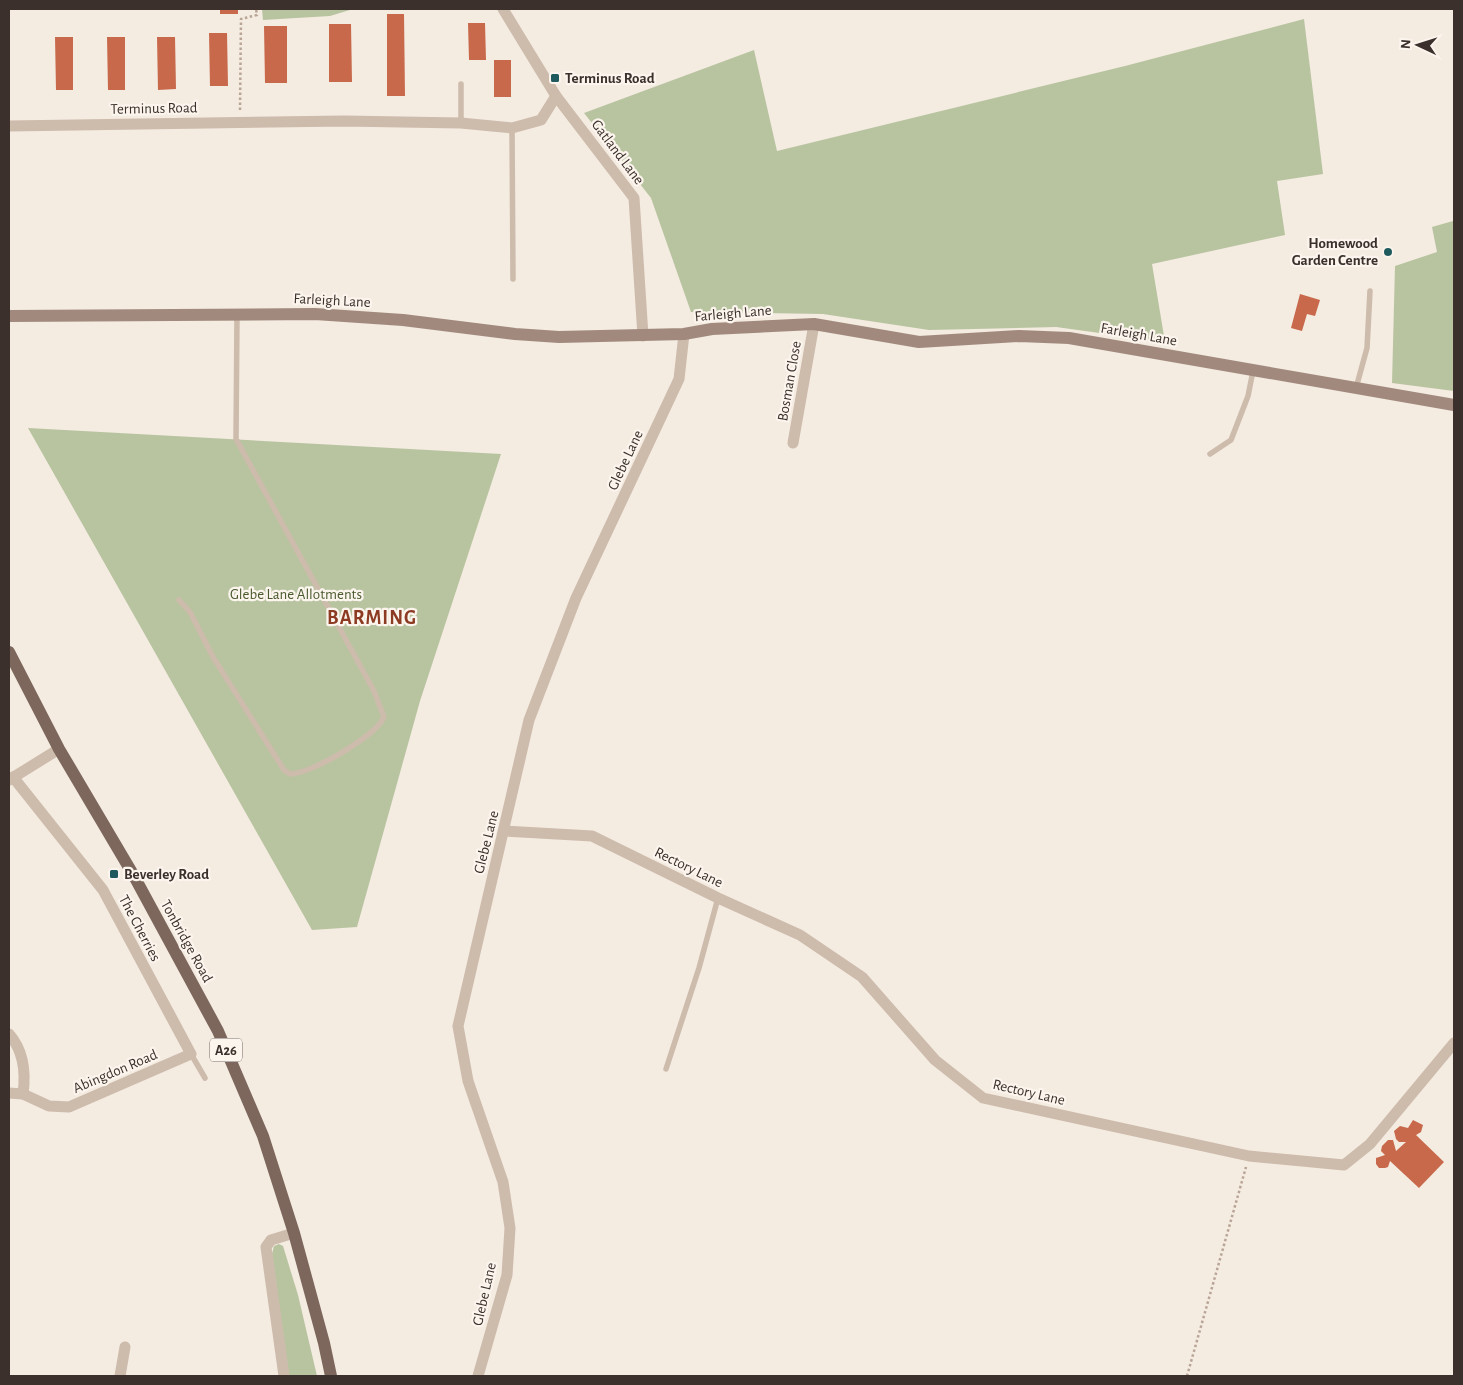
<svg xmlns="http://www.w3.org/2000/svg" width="1463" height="1385" viewBox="0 0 1463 1385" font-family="'Alegreya Sans',sans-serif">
  <rect width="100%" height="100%" fill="#f4ebe1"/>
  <g fill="#b8c4a0">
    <polygon points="262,9 353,9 330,16 263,20"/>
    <polygon points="1304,19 1323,174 1277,181 1285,235 1152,264 1165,342 1056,327 929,330 823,314 691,312 651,198 584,113 754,50 777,151 1125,66"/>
    <polygon points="1453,221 1454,391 1392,383 1395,266 1437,252 1432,227"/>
    <polygon points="28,428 501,454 420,701 357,927 312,930"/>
    <polygon points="279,1244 283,1246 298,1295 317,1376 289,1376 272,1254 274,1246"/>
  </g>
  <g fill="#c8694b">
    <rect x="220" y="9" width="18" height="5"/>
    <polygon points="387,14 404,14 405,96 387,96"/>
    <polygon points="468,23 485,23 486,60 469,60"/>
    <polygon points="329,24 351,24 352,82 329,82"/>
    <polygon points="264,26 287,26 287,83 265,83"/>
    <polygon points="209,33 227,33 228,86 210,86"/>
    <polygon points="55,37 73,37 73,90 56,90"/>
    <polygon points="107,37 125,37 125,90 108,90"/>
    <polygon points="157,37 175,37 176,89 158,90"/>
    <rect x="494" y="60" width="17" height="37"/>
    <polygon points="1300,294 1320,300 1315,316 1307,314 1302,331 1291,328"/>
    <polygon points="1413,1120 1423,1125 1421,1132 1416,1135 1444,1162 1419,1188 1390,1161 1388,1167 1385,1168 1379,1168 1376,1164 1376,1158 1385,1155 1381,1151 1382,1146 1388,1140 1393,1140 1396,1151 1406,1142 1399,1142 1396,1139 1394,1131 1400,1126 1408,1128"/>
  </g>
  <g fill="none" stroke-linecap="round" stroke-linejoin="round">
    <g stroke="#b9a596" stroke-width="2.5" stroke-dasharray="2.5 2.5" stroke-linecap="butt">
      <polyline points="240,110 241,19 257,15 256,9"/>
      <polyline points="1187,1376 1246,1167"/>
    </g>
    <g stroke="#cdbbac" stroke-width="5.5">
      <polyline points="461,123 461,84"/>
      <polyline points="512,128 513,279"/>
      <polyline points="1356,388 1367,348 1370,291"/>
      <polyline points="1210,454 1231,440 1248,396 1253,371"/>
      <path d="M179,600l11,12 23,45 71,113 6,4c21,0 86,-38 94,-57l-10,-26 -138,-252 1,-124"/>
      <polyline points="191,1054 205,1078"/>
      <polyline points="666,1069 699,968 718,898"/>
    </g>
    <g stroke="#cdbbac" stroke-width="11">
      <polyline points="503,9 556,96 634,198 643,336"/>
      <polyline points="9,126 344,121 461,123 512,128 541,120 556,96"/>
      <polyline points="793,443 814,324"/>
      <polyline points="9,780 59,749"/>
      <polyline points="504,831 592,836 718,898 800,935 862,977 935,1060 983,1098 1249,1156 1344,1165 1370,1144 1454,1043"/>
      <path d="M9,1034c15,17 17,38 14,60"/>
      <polyline points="9,1093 23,1094 49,1106 69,1107 191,1054 103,890 13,777"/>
      <polyline points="120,1376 125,1347"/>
      <polyline points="284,1376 266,1247 271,1240 294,1233"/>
      <polyline points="478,1376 507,1275 510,1228 503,1182 468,1081 458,1026 529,720 576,598 679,379 684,334"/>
    </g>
    <polyline stroke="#a18a7d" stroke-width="12" points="9,316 315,314 403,320 515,334 559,337 684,334 712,329 814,324 919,342 1019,336 1069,338 1454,405"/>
    <polyline stroke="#7d675c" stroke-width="12" points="9,652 59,749 134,876 218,1031 263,1136 294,1233 324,1343 331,1376"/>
  </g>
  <g fill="#1f5a5e" stroke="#fbf5ee" stroke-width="2">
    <rect x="550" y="73" width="10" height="10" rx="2.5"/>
    <circle cx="1388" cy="252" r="5"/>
    <rect x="109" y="869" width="10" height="10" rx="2.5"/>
  </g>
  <g text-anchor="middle" stroke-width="4.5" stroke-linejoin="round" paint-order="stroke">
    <rect fill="#fbf5ee" stroke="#756b66" stroke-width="1" x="210" y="1038.5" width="32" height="23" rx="4"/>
    <g font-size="14" font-weight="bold" fill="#3b302b">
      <text x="226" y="1055">A26</text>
    </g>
    <g font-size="15" font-weight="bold" fill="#3b302b" stroke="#fbf5ee" text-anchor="start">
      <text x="565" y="83">Terminus Road</text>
      <text x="1378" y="248" text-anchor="end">Homewood<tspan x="1378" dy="17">Garden Centre</tspan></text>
      <text x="124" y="879">Beverley Road</text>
    </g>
    <g font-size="15" fill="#3b302b" stroke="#fbf5ee">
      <text transform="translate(154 108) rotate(-1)" y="5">Terminus Road</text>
      <text transform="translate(618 152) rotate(53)" y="5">Gatland Lane</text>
      <text transform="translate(332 300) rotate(3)" y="5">Farleigh Lane</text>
      <text transform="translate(733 313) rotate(-5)" y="5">Farleigh Lane</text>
      <text transform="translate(1139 334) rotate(10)" y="5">Farleigh Lane</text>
      <text transform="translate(789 381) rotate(-80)" y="5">Bosman Close</text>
      <text transform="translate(625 460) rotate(-65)" y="5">Glebe Lane</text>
      <text transform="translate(486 842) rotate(-76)" y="5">Glebe Lane</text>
      <text transform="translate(689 867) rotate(26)" y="5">Rectory Lane</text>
      <text transform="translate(140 928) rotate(62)" y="5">The Cherries</text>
      <text transform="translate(187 941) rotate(61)" y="5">Tonbridge Road</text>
      <text transform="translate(115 1071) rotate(-23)" y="5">Abingdon Road</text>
      <text transform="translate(1029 1092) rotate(13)" y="5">Rectory Lane</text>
      <text transform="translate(484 1294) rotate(-77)" y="5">Glebe Lane</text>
    </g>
    <g font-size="15" fill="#4a5a2e" stroke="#fbf5ee">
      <text x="296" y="599">Glebe Lane Allotments</text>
    </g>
    <g font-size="20" font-weight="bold" letter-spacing="1" fill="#8c3b22" stroke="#fbf5ee">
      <text x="372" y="624">BARMING</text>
    </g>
  </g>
  <rect width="1463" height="1385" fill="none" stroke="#3b302b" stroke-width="20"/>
  <g transform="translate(1418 45) rotate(274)" stroke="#fbf5ee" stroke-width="4" paint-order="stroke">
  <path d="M0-4L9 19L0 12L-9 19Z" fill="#3b302b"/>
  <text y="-8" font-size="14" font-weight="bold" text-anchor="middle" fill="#3b302b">N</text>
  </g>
</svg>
